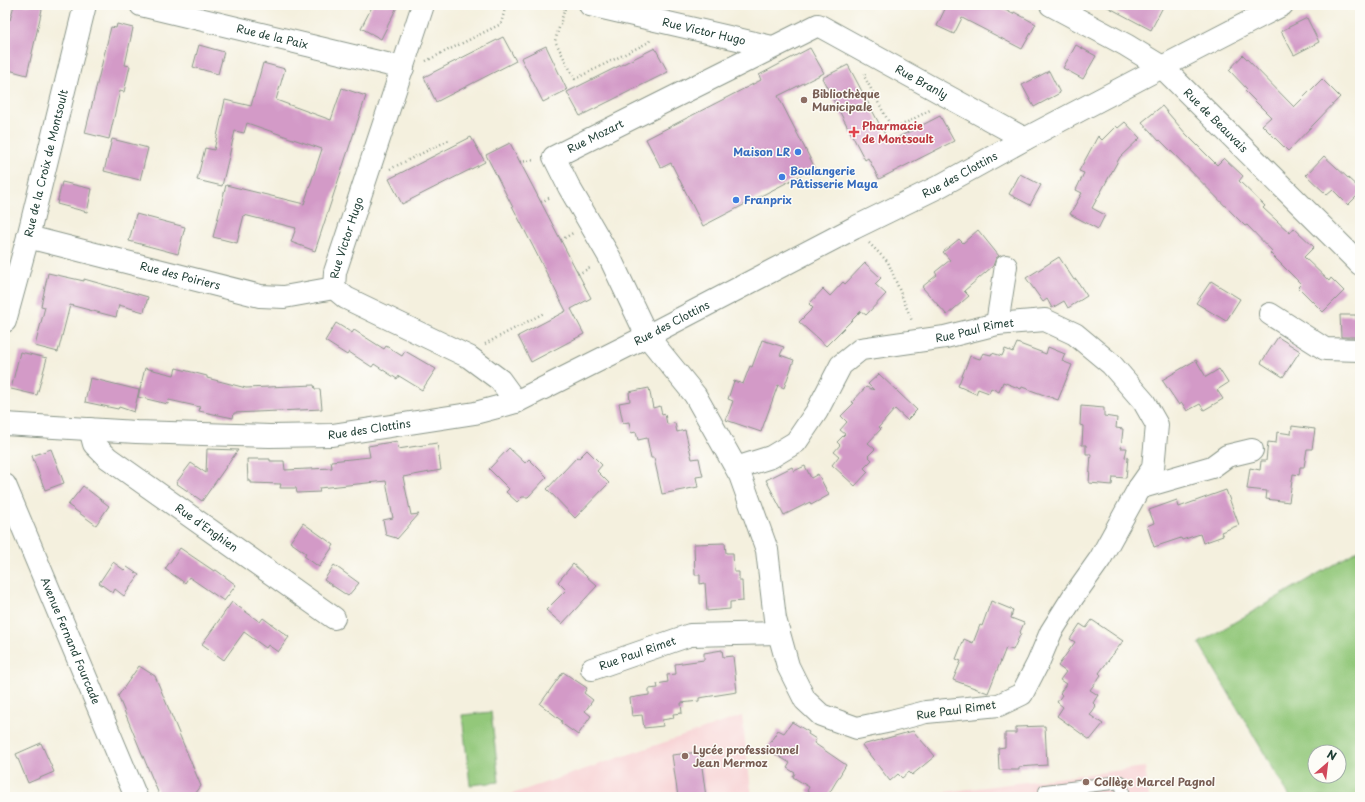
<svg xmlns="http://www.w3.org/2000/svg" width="1365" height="802" viewBox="0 0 1365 802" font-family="'Playpen Sans',sans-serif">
  <rect width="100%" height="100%" fill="#fdfcf7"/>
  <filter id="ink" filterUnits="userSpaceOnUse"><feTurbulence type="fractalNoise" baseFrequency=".025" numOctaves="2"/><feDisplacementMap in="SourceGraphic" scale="8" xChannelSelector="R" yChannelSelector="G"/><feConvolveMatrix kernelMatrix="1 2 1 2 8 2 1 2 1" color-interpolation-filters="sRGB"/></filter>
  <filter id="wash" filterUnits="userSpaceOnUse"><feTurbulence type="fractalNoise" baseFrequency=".012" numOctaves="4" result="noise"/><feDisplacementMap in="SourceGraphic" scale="16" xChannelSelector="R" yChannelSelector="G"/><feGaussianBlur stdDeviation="0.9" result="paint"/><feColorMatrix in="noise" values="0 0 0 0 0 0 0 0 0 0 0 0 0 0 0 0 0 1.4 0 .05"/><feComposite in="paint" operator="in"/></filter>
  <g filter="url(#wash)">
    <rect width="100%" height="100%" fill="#f4f0de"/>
    <g fill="#f7cfd2">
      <polygon points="742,716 752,797 503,797"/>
      <polygon points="1145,767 1149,797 906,797"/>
    </g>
    <g fill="#93c87a" stroke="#598257" fill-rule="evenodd">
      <path d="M1360,549v248h-70l-91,-154zM1315,752h24v24h-24z"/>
      <polygon points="491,712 499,782 470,785 462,715"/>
    </g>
    <g id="blocks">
      <g fill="#d39ac7">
        <polygon points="14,5 43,5 27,75 5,69 5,18 10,20"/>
        <polygon points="373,5 398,5 381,39 361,28"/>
        <polygon points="937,5 995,5 1013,14 1014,12 1036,24 1022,49 962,18 954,34 937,26 945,9"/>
        <polygon points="1104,5 1164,5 1151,30"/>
        <polygon points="1307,18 1319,42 1294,55 1281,31"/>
        <polygon points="117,24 133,28 125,65 130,66 124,92 120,91 109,139 85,133 111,27 116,28"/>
        <polygon points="503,37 516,61 436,102 424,77"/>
        <polygon points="199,45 224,52 218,74 193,67"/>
        <polygon points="1076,45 1096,56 1083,79 1063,68"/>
        <polygon points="546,46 567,90 543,102 521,58"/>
        <polygon points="655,48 668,72 580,116 567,92"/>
        <polygon points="810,48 824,73 778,96 815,168 703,226 671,163 661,168 646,139 761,80 759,75"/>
        <polygon points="1243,55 1294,107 1322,79 1340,97 1288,151 1262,125 1271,117 1245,91 1247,89 1229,70"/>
        <polygon points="263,63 285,69 276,100 331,120 342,88 366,96 315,251 291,242 296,228 244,215 237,243 213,237 226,185 304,204 322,149 247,123 244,133 235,131 222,186 197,180 205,148 214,150 225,100 251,106"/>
        <polygon points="848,65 889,142 940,116 954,141 879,179 868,158 865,160 822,78"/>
        <polygon points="1049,71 1060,93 1034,107 1022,85"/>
        <polygon points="1162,106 1186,134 1217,165 1224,158 1243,176 1239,181 1265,206 1263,208 1290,233 1294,228 1314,247 1304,257 1329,281 1331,278 1344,291 1323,312 1298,287 1301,284 1270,253 1272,251 1247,225 1245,226 1160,140 1159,141 1142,122"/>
        <polygon points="1125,122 1140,138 1120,157 1092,208 1105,215 1098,229 1070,214 1082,193 1076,190 1084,173 1079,171 1098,136 1102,140 1116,126 1118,128"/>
        <polygon points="471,137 485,162 402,204 389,179"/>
        <polygon points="112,139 148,148 140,180 104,171"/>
        <polygon points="510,143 591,298 571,309 584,334 531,362 518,336 566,311 486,155"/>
        <polygon points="1324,156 1360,189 1360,193 1348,205 1333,190 1327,195 1306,175"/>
        <polygon points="1020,174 1041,185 1030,205 1009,194"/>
        <polygon points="62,182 92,189 87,212 57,204"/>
        <polygon points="136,214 185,227 178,254 129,241"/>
        <polygon points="978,230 999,256 996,258 993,266 964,291 969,296 947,315 922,287 937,275 935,272 950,260 943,252 959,239 963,243"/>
        <polygon points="1059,257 1074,280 1076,279 1087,296 1068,308 1064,301 1052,308 1047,299 1043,302 1026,278"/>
        <polygon points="865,263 881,278 875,284 886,294 866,315 861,311 826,346 799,322 813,308 809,304 823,289 830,296 843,282 845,284"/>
        <polygon points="48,273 84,281 84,279 148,297 144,312 119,305 116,317 70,305 58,352 35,346 45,307 41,306"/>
        <polygon points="1211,281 1240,299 1226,321 1196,303"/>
        <polygon points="1340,315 1356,315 1358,337 1341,337"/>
        <polygon points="336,323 352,333 354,330 384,349 386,346 402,356 405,351 436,369 422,390 399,376 397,379 374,364 372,367 349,352 347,355 325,341"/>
        <polygon points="1278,337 1300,351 1283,377 1261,363"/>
        <polygon points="762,340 784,347 780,355 794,360 784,388 778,385 761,432 726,420 733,401 728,399 734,381 743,384 750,366 752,367"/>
        <polygon points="1017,343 1046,354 1048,347 1065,354 1062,361 1072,365 1058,400 1022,387 1021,389 1003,382 999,392 991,388 989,393 978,389 976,394 958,386 970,356 980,359 983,353 991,355 992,353 1002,356 1005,349 1013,352"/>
        <polygon points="20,352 47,358 37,395 11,389"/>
        <polygon points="1196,360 1206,377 1219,369 1228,383 1217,390 1223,399 1204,410 1200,404 1187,411 1182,403 1179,405 1162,380"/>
        <polygon points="145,368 174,375 176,368 207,376 207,378 246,388 314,385 315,389 320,389 322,409 234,413 233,418 199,411 200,407 169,400 168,404 138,397"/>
        <polygon points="879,374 917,410 907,420 895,409 879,427 881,429 868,443 875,449 868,456 872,460 864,468 868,472 855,486 832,465 839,456 834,452 840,445 837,442 845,434 840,430 847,422 841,416 854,403 852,402 866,387 874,390 868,384"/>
        <polygon points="90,378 139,390 134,412 119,407 118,409 85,402"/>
        <polygon points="649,388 653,408 660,406 662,415 665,414 667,424 675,423 677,432 685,430 692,459 699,458 701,468 703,476 696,477 698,487 662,494 654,458 651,458 647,438 638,440 636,432 631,433 629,422 623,423 619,403 630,401 629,392"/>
        <polygon points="1081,406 1104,408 1104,416 1117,418 1116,428 1123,429 1121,448 1127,448 1125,457 1128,458 1126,478 1113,477 1112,485 1089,483 1091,454 1086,454 1086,445 1082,445 1083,426 1080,425"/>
        <polygon points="1292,426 1315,429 1312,449 1307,449 1304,467 1300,467 1299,475 1293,474 1289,502 1266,499 1267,491 1247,489 1250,468 1260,470 1261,461 1266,461 1268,442 1276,443 1277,432 1291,434"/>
        <polygon points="397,441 398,449 437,443 441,470 403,477 411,515 419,514 397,539 396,538 386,535 383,520 393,518 386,481 319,488 320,492 297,493 296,488 280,488 281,484 251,483 251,481 248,481 247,459 270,459 270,461 284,461 285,470 332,468 331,461 370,457 368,446"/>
        <polygon points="509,448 525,463 529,459 547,477 528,497 522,497 517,502 506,492 509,489 489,469"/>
        <polygon points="51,449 64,483 45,490 32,456"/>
        <polygon points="207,449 238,450 202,501 176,483 191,463 206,473"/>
        <polygon points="587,450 602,465 597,471 609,483 575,518 547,489 577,457 579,458"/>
        <polygon points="805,466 811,478 818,474 829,495 811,505 810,502 784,515 766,480 792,467 794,471"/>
        <polygon points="83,486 109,506 96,525 68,505"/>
        <polygon points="1226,490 1239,525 1221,532 1223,536 1203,543 1200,534 1182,540 1181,538 1154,547 1147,526 1154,523 1149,510 1177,500 1179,507"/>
        <polygon points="303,523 334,545 319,567 304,556 306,553 290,542"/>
        <polygon points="725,543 726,553 733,553 734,572 739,572 739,581 742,581 743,601 730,602 730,609 707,611 705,583 700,584 700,575 695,575 694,544"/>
        <polygon points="180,548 214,571 216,570 236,585 224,601 189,577 185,583 165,569"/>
        <polygon points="113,562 124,570 127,567 139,575 124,596 115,589 113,593 99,583"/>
        <polygon points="573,564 597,586 562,624 546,610 566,590 558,582"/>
        <polygon points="334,565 359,583 348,596 324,580"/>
        <polygon points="991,601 1013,610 1011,618 1024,623 1020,632 1021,633 1013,650 1006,648 988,693 953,680 961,661 956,659 964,639 973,643 980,625 982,626"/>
        <polygon points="232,602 260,622 263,618 289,637 278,652 268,645 266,648 244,632 224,660 202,644"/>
        <polygon points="1092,620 1123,641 1099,673 1101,675 1090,690 1098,695 1093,703 1096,706 1090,715 1103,724 1090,740 1057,716 1063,707 1057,702 1062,695 1060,693 1066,684 1060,680 1066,672 1058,666 1075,642 1070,639 1080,624 1086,628"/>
        <polygon points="722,650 723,657 733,656 737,692 699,698 699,701 681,703 682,713 673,714 674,718 662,720 663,726 644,728 642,715 632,716 630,698 649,695 649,689 658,688 657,684 668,682 667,675 676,674 675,664 704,660 704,653"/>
        <polygon points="139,666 155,676 201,786 193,797 160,797 118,696"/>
        <polygon points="563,672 587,688 584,693 593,700 585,711 591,716 578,735 561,723 562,721 540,704"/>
        <polygon points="792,722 809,732 808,734 816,739 814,743 846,765 827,797 816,797 807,791 809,787 793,777 795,773 787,768 790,763 766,749 778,730 784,733"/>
        <polygon points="1045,726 1047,765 1019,767 1019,770 999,770 998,748 1005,747 1005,733 1016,733 1016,727"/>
        <polygon points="913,731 935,756 912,775 909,772 902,778 898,774 890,781 862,745"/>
        <polygon points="41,743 54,772 28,783 16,754"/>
        <polygon points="700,752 706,797 678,797 672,755"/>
      </g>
    </g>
  </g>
  <g filter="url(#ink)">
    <use href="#blocks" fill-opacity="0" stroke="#8a9689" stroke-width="1"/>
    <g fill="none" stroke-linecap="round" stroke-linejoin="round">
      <g stroke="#8a9689" stroke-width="14">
        <polyline id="lane" points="1046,797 1045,791 1121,782 1124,797"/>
      </g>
      <g stroke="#8a9689" stroke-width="24">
        <g id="street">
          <path id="s1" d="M141,5l262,63"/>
          <path id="s2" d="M590,5l182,42"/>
          <path id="s3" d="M1051,5l75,40 36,22 198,197"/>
          <path id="s4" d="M28,237l232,59 24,1 50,-9"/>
          <path id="s5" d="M334,288l1,-16 88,-267"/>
          <polyline points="334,288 346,298 469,357 500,380 516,402"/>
          <polyline points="1270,314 1325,349 1360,350"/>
          <path id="s6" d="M5,321l23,-84 57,-232"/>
          <polyline points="997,324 1006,266"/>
          <path id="s7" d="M5,424l131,8 134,4 62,-1 143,-22 41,-11 131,-66 207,-108 84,-41 87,-48 137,-72 120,-62"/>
          <path id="s8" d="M90,429l4,15 14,14 226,160"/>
          <path id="s9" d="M736,468l35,-11 25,-15 21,-31 24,-46 20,-16 84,-12 52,-13 48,-4 30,14 36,30 33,38 13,23 -4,43 -14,20 -39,71 -27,38 -22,35 -13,31 -16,31 -23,11 -73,7 -35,9 -34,7 -36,-13 -16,-15 -17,-34 -13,-47 -8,-69 -27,-75 -45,-80 -48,-59 -37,-78 -41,-71 -15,-30 264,-132 207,114"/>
          <polyline points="1139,488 1212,467 1227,456 1252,450"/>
          <path id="s10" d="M592,669l98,-34 89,-2"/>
        </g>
      </g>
      <g stroke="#8a9689" stroke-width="24">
        <g id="secondary">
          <path id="s11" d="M5,485l131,312"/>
        </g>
      </g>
      <g stroke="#8a9689" stroke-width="2.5" stroke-dasharray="1 3" stroke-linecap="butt">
        <polyline points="566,5 555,41 575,79 649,42 650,40"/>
        <polyline points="426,61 501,24 506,5"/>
        <polyline points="865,74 864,76 893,130 930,110"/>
        <polyline points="520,162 534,160"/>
        <polyline points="390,169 451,139"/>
        <polyline points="541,202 551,197"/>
        <polyline points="561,240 573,233"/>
        <polyline points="869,243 888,262 912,321"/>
        <polyline points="578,274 592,267"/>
        <polyline points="485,344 544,313"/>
      </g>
      <use href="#lane" stroke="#fff" stroke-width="12"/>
      <use href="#street" stroke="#fff" stroke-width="22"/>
      <use href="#secondary" stroke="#fff" stroke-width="22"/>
    </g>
  </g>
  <g fill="#8d6e63" stroke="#fdfcf7" stroke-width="1.5">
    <circle cx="804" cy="100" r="4"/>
    <circle cx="685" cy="756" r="4"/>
    <circle cx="1086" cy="782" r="4"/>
  </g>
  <path fill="#e0444e" stroke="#fdfcf7" stroke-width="1.5" d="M852 126h4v4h4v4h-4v4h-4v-4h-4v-4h4z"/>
  <g fill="#3f7fe0" stroke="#fdfcf7" stroke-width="1.5">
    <circle cx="798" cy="152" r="4"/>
    <circle cx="782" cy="177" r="4"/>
    <circle cx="736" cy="200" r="4"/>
  </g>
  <g text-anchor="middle" stroke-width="3" stroke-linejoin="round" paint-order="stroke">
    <g font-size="11" fill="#1f3d34" stroke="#fdfcf7">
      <text dy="4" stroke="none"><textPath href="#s2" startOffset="117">Rue Victor Hugo</textPath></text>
      <text dy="4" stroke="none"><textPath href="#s1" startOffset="135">Rue de la Paix</textPath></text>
      <text dy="4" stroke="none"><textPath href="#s9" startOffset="2078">Rue Branly</textPath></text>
      <text dy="4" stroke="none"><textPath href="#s3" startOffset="203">Rue de Beauvais</textPath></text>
      <text dy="4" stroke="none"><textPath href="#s9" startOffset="1711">Rue Mozart</textPath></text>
      <text dy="4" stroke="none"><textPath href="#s6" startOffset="163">Rue de la Croix de Montsoult</textPath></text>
      <text dy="4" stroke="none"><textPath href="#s7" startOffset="1013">Rue des Clottins</textPath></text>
      <text dy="4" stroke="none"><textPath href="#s5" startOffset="52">Rue Victor Hugo</textPath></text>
      <text dy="4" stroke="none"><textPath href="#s4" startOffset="157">Rue des Poiriers</textPath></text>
      <text dy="4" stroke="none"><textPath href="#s7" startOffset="689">Rue des Clottins</textPath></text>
      <text dy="4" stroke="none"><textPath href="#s9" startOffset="296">Rue Paul Rimet</textPath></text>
      <text dy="4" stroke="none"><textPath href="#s7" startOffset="365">Rue des Clottins</textPath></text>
      <text dy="4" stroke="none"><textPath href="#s8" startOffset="156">Rue d'Enghien</textPath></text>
      <text dy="4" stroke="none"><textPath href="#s11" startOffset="169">Avenue Fernand Fourcade</textPath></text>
      <text dy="4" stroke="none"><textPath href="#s10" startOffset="48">Rue Paul Rimet</textPath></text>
      <text transform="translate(956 710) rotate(-8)" y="4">Rue Paul Rimet</text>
    </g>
    <g font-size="11" font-weight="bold" fill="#785e54" stroke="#fdfcf7" text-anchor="start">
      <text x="812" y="98">Bibliothèque<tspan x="812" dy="13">Municipale</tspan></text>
      <text x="693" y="754">Lycée professionnel<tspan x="693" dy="13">Jean Mermoz</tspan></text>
      <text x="1094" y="786">Collège Marcel Pagnol</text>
    </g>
    <g font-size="11" font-weight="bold" fill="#be3a42" stroke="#fdfcf7" text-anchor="start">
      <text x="862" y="130">Pharmacie<tspan x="862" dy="13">de Montsoult</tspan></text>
    </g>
    <g font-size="11" font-weight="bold" fill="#366cbe" stroke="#fdfcf7" text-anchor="start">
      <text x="790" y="156" text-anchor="end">Maison LR</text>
      <text x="790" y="175">Boulangerie<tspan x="790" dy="13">Pâtisserie Maya</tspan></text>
      <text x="744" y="204">Franprix</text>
    </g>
  </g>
  <rect width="1365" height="802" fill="none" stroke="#fdfcf7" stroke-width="20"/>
  <g transform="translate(1327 764) rotate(28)"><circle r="19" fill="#fdfcf7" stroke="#a4b0a9"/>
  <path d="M0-3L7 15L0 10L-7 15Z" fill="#d1495b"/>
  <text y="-6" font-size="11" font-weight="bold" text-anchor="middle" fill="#1f3d34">N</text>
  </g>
</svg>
